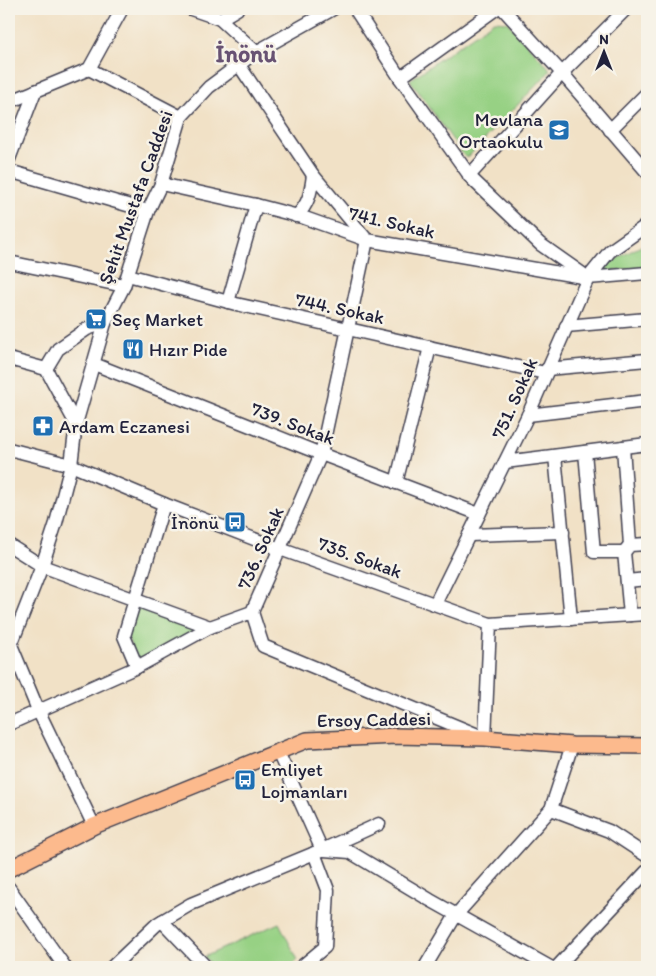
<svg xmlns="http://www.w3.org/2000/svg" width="656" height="976" viewBox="0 0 656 976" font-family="Itim,sans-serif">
  <rect width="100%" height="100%" fill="#f7f3e8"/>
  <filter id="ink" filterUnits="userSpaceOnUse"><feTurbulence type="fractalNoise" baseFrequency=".02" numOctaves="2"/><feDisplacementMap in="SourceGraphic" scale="10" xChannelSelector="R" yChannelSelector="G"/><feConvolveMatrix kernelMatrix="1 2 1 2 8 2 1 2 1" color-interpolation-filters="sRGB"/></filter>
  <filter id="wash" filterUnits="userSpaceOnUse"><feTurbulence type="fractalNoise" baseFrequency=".0096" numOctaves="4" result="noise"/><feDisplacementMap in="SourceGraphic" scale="20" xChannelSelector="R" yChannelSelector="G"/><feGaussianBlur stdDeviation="1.12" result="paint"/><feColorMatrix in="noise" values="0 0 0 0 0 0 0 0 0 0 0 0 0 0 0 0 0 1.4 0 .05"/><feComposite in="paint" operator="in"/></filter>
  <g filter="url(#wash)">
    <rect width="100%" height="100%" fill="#f1e1c6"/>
    <g fill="#97d184" stroke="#5c7a60">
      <polygon points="494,21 507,22 549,68 549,72 468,157 464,156 410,80"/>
      <polygon points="647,243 647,267 603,272 610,262"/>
      <polygon points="136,603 201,628 138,663 127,636"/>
      <polygon points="279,923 298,960 290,967 214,967 204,957"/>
    </g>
  </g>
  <g filter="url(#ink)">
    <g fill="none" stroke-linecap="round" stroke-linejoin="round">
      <g stroke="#413f50" stroke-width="15">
        <g id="minor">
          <polyline points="191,9 220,19 256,52"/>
          <polyline points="355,9 400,78 472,179 540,244 584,275"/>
          <polyline points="503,9 562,73 647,172"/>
          <polyline points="220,19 237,9"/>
          <polyline points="89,69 181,117"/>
          <polyline points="400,78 496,9"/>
          <polyline points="9,102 89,69 122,9"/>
          <polyline points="610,130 647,93"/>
          <polyline points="9,159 35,91"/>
          <polyline points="9,171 148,211"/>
          <polyline points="469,176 562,73 626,9"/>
          <polyline points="161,184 256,205 302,217 367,240 588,278 647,273"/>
          <path d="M296,216c13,-11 15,-25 17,-41"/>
          <polyline points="9,262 124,286"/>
          <polyline points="128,275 236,304 545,373"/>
          <polyline points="228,302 256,205"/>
          <polyline points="566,326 647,319"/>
          <polyline points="9,359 46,369 76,424"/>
          <polyline points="94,364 321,454 479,514"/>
          <polyline points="46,369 58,349 87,329 105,323"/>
          <polyline points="547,369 647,360"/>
          <polyline points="528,415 647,401"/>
          <polyline points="623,447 630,545"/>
          <polyline points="9,449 71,465 164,504 280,549 490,624 647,614"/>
          <polyline points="585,452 594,552 624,552 630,545 647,544"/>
          <polyline points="555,456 571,619"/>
          <polyline points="505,462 647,444"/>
          <polyline points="396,483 430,347"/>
          <polyline points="469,535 563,532"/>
          <polyline points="9,545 42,566 210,627"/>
          <polyline points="624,552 630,615"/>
          <polyline points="627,581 647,579"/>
          <polyline points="435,604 528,415 588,278 610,251 647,225"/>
          <polyline points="252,612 263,646 485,738 490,624"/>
          <polyline points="137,667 124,636 164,504"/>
          <polyline points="9,724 137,667 210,627 252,612 321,454 367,240 313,175 239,65"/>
          <polyline points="278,752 322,850"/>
          <polyline points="551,809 609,831 647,856"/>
          <polyline points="94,826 38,710 11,645 42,566 56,523 71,465 76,424 105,323 124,286 148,211 161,184 181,117 209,87 256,52 333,9"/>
          <polyline points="324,850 350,852 430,900 550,967"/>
          <polyline points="9,888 65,967"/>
          <polyline points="162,921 206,967"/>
          <polyline points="112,967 157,924 191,904 322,850 379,824"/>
          <polyline points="301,967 325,947 328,890 314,853"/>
          <polyline points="425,967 456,915 551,809 572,745"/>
          <polyline points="557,967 647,871"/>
        </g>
      </g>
      <g stroke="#413f50" stroke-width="18">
        <polyline id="major" points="9,869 94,826 307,740 396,736 485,738 572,745 647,746"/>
      </g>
      <use href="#minor" stroke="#fff" stroke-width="12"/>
      <use href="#major" stroke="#fcba8d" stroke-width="15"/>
    </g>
  </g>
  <defs>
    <g id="school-square" transform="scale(1.125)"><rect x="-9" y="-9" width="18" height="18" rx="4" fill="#1f6fb2" stroke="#f7f3e8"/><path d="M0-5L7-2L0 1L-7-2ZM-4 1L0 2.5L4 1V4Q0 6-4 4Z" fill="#fff"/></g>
    <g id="supermarket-square" transform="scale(1.125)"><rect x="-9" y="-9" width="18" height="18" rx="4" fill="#1f6fb2" stroke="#f7f3e8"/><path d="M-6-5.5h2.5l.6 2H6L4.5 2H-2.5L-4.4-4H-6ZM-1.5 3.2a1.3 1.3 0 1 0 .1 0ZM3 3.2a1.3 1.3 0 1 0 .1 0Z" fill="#fff"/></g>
    <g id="restaurant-square" transform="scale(1.125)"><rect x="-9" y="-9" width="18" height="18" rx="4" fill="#1f6fb2" stroke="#f7f3e8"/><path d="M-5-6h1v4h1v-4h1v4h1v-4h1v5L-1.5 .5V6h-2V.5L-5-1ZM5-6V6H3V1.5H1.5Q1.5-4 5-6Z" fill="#fff"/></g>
    <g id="pharmacy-square" transform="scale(1.125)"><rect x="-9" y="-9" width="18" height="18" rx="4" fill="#1f6fb2" stroke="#f7f3e8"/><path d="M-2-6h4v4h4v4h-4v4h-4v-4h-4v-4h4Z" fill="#fff"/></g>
    <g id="bus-square" transform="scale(1.125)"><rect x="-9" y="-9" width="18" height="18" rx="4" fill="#1f6fb2" stroke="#f7f3e8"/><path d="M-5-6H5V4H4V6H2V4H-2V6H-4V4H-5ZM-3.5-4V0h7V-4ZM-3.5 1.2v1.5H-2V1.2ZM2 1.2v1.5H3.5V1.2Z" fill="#fff"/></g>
  </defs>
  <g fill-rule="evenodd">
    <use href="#school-square" x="559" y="130"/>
    <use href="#supermarket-square" x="96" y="319"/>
    <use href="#restaurant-square" x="133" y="349"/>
    <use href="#pharmacy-square" x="43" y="426"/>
    <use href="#bus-square" x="235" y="522"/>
    <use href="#bus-square" x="245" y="780"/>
  </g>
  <g text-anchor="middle" stroke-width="5" stroke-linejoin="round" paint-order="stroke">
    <g font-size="19" fill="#22223b" stroke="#f7f3e8" text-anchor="start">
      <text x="543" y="126" text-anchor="end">Mevlana<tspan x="543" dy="22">Ortaokulu</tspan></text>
      <text x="112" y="326">Seç Market</text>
      <text x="149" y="356">Hızır Pide</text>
      <text x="59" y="433">Ardam Eczanesi</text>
      <text x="219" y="529" text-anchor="end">İnönü</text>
      <text x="261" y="776">Emliyet<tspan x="261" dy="22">Lojmanları</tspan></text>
    </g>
    <g font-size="19" fill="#22223b" stroke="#f7f3e8">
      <text transform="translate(135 197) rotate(-70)" y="7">Şehit Mustafa Caddesi</text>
      <text transform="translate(392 222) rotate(13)" y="7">741. Sokak</text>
      <text transform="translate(340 308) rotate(12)" y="7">744. Sokak</text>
      <text transform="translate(514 398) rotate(-66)" y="7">751. Sokak</text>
      <text transform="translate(293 423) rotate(21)" y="7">739. Sokak</text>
      <text transform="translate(260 548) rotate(-66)" y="7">736. Sokak</text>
      <text transform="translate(360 557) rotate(20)" y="7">735. Sokak</text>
      <text transform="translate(374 719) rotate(-1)" y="7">Ersoy Caddesi</text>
    </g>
    <g font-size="24" font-weight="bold" fill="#685273" stroke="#f7f3e8">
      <text x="246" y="62">İnönü</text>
    </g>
  </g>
  <rect width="656" height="976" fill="none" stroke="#f7f3e8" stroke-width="30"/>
  <g transform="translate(604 52)" stroke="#f7f3e8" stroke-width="4" paint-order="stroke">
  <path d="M0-4L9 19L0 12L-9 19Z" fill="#22223b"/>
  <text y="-8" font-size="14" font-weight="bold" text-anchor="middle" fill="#22223b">N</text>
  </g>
</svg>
